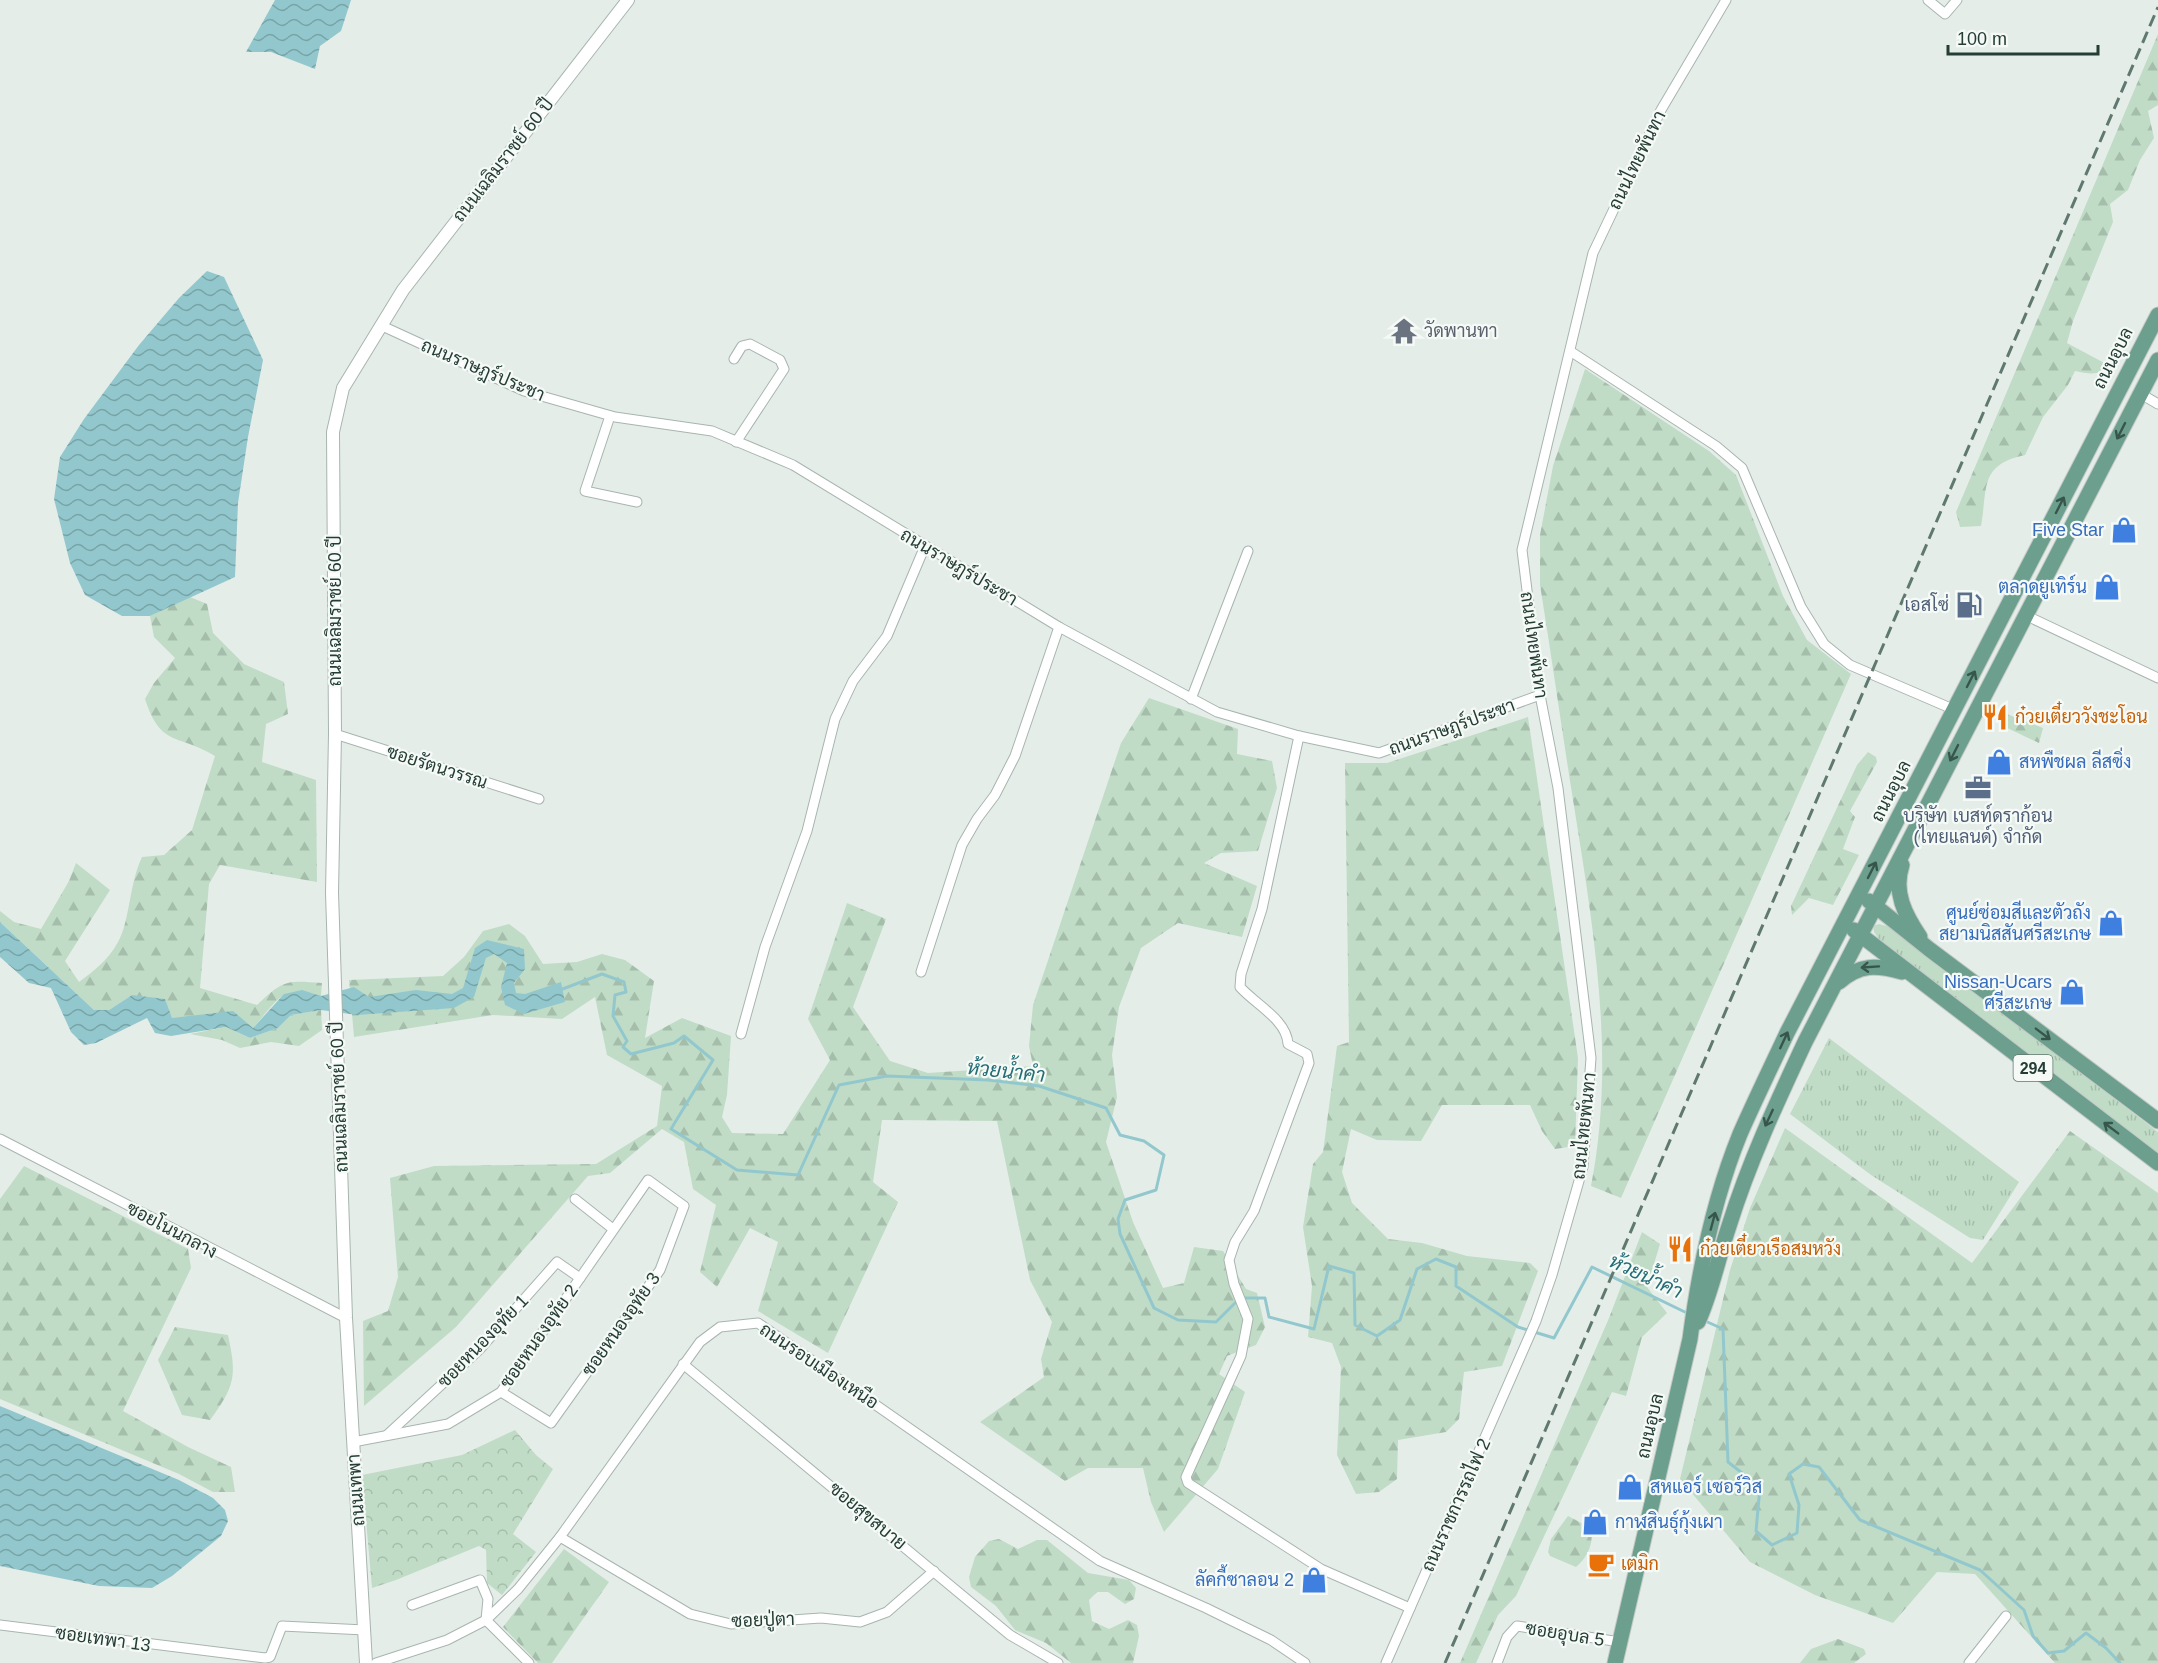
<svg xmlns="http://www.w3.org/2000/svg" width="2158" height="1663" viewBox="0 0 2158 1663" font-family="Helvetica,Sarabun,sans-serif">
  <defs>
    <pattern id="grass-tufts" width="24" height="20" patternUnits="userSpaceOnUse" patternTransform="scale(1.5)"><rect width="24" height="20" fill="#c0dcc6"/><path d="M3 7l-1-3M5 7V3M7 7l1-3M15 17l-1-3M17 17v-4M19 17l1-3" fill="none" stroke="#a5beab"/></pattern>
    <pattern id="forest-firs" width="22" height="20" patternUnits="userSpaceOnUse" patternTransform="scale(1.5)"><rect width="22" height="20" fill="#c0dcc6"/><path d="M5 1l3.5 6h-7zM16 11l3.5 6h-7z" fill="#a5beab"/></pattern>
    <pattern id="park-crowns" width="20" height="18" patternUnits="userSpaceOnUse" patternTransform="scale(1.5)"><rect width="20" height="18" fill="#c0dcc6"/><path d="M2 6a3 3 0 1 1 6 0M12 15a3 3 0 1 1 6 0" fill="none" stroke="#a5beab"/></pattern>
    <pattern id="water-waves" width="16" height="10" patternUnits="userSpaceOnUse" patternTransform="scale(1.5)"><rect width="16" height="10" fill="#92c8cd"/><path d="M0 5q4-4 8 0t8 0" fill="none" stroke="#77a4a7"/></pattern>
  </defs>
  <rect width="100%" height="100%" fill="#e5ede9"/>
  <g fill="url(#grass-tufts)">
    <polygon points="1879,924 1890,927 2158,1132 2158,1154 1881,942 1874,932 1873,926"/>
    <polygon points="1829,1038 2019,1182 1983,1240 1970,1238 1871,1175 1790,1114"/>
  </g>
  <g fill="url(#forest-firs)">
    <path d="M2158,34v71l-10,6 6,27 -14,22 -12,30 -18,14 3,18 -40,99 -6,22 43,23c-10,10 -21,8 -35,5l-7,14 -25,32 -18,38c-46,10 -37,32 -44,71l-21,1 -4,-15z"/>
    <path d="M1585,369l124,82 27,24 47,121 24,44 44,34 -230,524 -30,-12c25,-127 3,-254 -17,-380 -12,-74 -22,-147 -34,-221v-50l13,-69z"/>
    <path d="M190,597l17,7 6,29 31,31 40,18 4,32 -22,10 -4,38 54,18 1,102 -97,-17 -11,19 -9,104 57,17c26,-25 29,-25 65,-22l-1,13c-40,-12 -43,4 -68,32l-81,-10 -40,-23 -23,15h-15l-94,-88v-11l14,11 27,7 28,-48 7,-18 34,27 -45,71 14,21c16,-12 29,-22 39,-40 12,-21 11,-58 24,-85l22,-2 28,-25 23,-74c-38,-23 -54,-8 -70,-57l9,-16 21,-25 -21,-21 -4,-21z"/>
    <polygon points="1149,698 1238,729 1237,754 1272,761 1277,788 1258,851 1221,853 1204,863 1257,886 1242,937 1178,923 1141,948 1119,1007 1112,1055 1117,1097 1106,1142 1133,1222 1163,1288 1184,1283 1194,1247 1223,1251 1246,1289 1257,1293 1265,1327 1256,1345 1227,1356 1219,1374 1245,1392 1218,1469 1164,1532 1151,1502 1143,1468 1088,1468 1065,1481 980,1422 1044,1377 1041,1359 1052,1322 1030,1280 997,1121 882,1120 873,1182 898,1202 828,1353 758,1311 778,1242 750,1228 717,1287 700,1272 716,1205 693,1189 684,1142 662,1129 610,1173 588,1176 456,1327 364,1406 363,1321 388,1311 398,1277 390,1178 434,1166 596,1164 657,1126 662,1086 607,1055 595,997 562,1019 493,1015 354,1037 349,980 443,976 464,957 483,931 509,924 525,936 543,964 577,962 602,954 625,960 654,981 645,1038 682,1018 731,1036 727,1095 722,1117 732,1133 783,1134 830,1060 808,1019 847,903 886,919 853,1007 890,1061 928,1073 1033,1066 1029,1046 1033,1005 1121,743"/>
    <polygon points="2007,714 2043,728 2039,743 2003,726"/>
    <polygon points="1528,717 1578,1058 1575,1146 1555,1149 1542,1131 1530,1105 1442,1105 1421,1141 1377,1140 1351,1129 1342,1172 1352,1203 1388,1239 1422,1243 1467,1256 1530,1263 1538,1271 1502,1366 1464,1372 1459,1419 1446,1432 1398,1440 1397,1479 1379,1492 1356,1494 1337,1455 1341,1367 1332,1343 1308,1337 1312,1286 1303,1227 1313,1164 1323,1152 1337,1046 1349,1042 1345,763 1387,763"/>
    <polygon points="1868,752 1876,757 1877,762 1850,811 1855,817 1843,849 1859,855 1833,905 1809,898 1792,915 1791,906 1857,765"/>
    <polygon points="321,1010 322,1030 299,1046 271,1042 240,1048 222,1040 190,1034 226,1027 250,1038 278,1028 291,1015"/>
    <polygon points="1785,1128 1972,1263 2070,1131 2158,1193 2158,1663 2055,1663 1975,1574 1937,1572 1893,1623 1815,1595 1750,1562 1680,1479 1730,1270 1750,1208"/>
    <polygon points="24,1166 188,1249 191,1268 123,1411 188,1447 231,1467 235,1492 213,1492 179,1474 0,1399 0,1199"/>
    <polygon points="1642,1232 1660,1244 1647,1287 1667,1313 1642,1337 1626,1396 1612,1392 1516,1596 1498,1615 1476,1663 1460,1663 1609,1318"/>
    <path d="M175,1327l53,8c9,41 7,51 -18,85l-28,-5 -24,-55z"/>
    <path d="M1568,1516l23,12c3,15 -3,29 -15,39l-26,-11 -2,-4 3,-13z"/>
    <polygon points="999,1539 1018,1549 1037,1540 1047,1540 1088,1573 1129,1580 1136,1588 1134,1599 1125,1604 1108,1592 1097,1592 1089,1600 1092,1621 1109,1629 1128,1620 1137,1625 1139,1636 1133,1663 1071,1663 1046,1643 1015,1630 996,1606 971,1587 969,1577 975,1557 989,1541"/>
    <polygon points="564,1549 609,1582 552,1663 538,1663 503,1627"/>
    <polygon points="1838,1639 1864,1649 1866,1654 1854,1663 1800,1663 1811,1649"/>
  </g>
  <polygon fill="url(#park-crowns)" points="515,1430 536,1455 553,1469 513,1534 536,1552 502,1595 487,1583 486,1550 479,1546 396,1580 372,1588 362,1475 462,1455"/>
  <g fill="url(#water-waves)">
    <polygon points="275,0 351,0 341,31 320,46 315,69 271,52 246,52"/>
    <polygon points="207,271 224,277 263,360 248,437 238,503 235,577 150,616 122,616 85,595 70,563 54,499 60,457 84,419 139,345 179,298"/>
    <polygon points="0,922 94,1010 109,1010 132,995 165,999 172,1018 233,1011 253,1028 284,994 302,990 321,996 354,987 369,997 416,990 452,994 463,988 475,948 487,940 524,949 525,969 514,983 516,993 525,994 561,982 565,1002 524,1014 505,1005 501,987 507,963 494,954 486,958 474,997 454,1008 357,1015 321,1010 291,1015 278,1028 250,1038 226,1027 171,1036 155,1033 147,1018 96,1043 84,1045 71,1032 51,988 29,983 0,957"/>
    <polygon points="0,1406 179,1480 213,1498 225,1510 228,1521 221,1536 172,1576 152,1588 99,1586 0,1566"/>
  </g>
  <g fill="none" stroke-linecap="round" stroke-linejoin="round">
    <g stroke="#92c8cd" stroke-width="3">
      <polyline points="560,990 602,974 624,982 626,992 615,995 613,1016 627,1041 623,1047 631,1054 674,1043 684,1036 713,1060 671,1129 737,1170 798,1175 839,1085 887,1076 988,1080 1039,1086 1106,1108 1120,1135 1144,1141 1164,1155 1156,1190 1125,1200 1118,1219 1120,1234 1154,1308 1178,1320 1216,1322 1240,1298 1265,1298 1269,1317 1314,1329 1329,1266 1354,1273 1355,1325 1377,1336 1400,1320 1417,1269 1436,1259 1456,1267 1456,1286 1518,1327 1554,1338 1592,1267 1689,1314"/>
      <polyline points="1703,1320 1723,1329 1728,1462 1760,1487 1756,1531 1772,1545 1797,1533 1799,1505 1789,1474 1803,1464 1819,1467 1860,1520 1980,1570 2024,1610 2033,1636 2048,1653 2064,1651 2086,1633 2106,1648 2120,1663"/>
    </g>
    <g stroke="#a8b5af" stroke-width="11">
      <g id="minor">
        <polyline points="1928,0 1945,14 1957,0"/>
        <polyline points="380,325 524,391 615,417 712,431 793,465 1059,627 1217,712 1299,736 1379,753 1540,695"/>
        <polyline points="1570,351 1716,446 1742,468 1801,607 1824,644 1850,665 1955,710"/>
        <polyline points="734,359 742,346 750,344 780,360 784,369 736,442"/>
        <polyline points="2141,394 2158,404"/>
        <polyline points="610,416 585,491 637,502"/>
        <polyline points="2025,615 2158,678"/>
        <polyline points="1191,699 1248,551"/>
        <polyline points="335,734 539,799"/>
        <path d="M1299,736l-37,173 -21,65 -1,13c15,17 47,33 48,57l19,10 2,9 -55,148 -19,31 -6,18 5,24 14,35 -7,37 -55,121 2,6 133,86 89,39"/>
        <polyline points="921,972 962,845 977,819 995,795 1015,756 1059,627"/>
        <polyline points="741,1034 765,947 807,831 835,719 853,681 887,636 925,546"/>
        <polyline points="0,1139 346,1318"/>
        <polyline points="575,1199 613,1229"/>
        <polyline points="683,1364 1010,1635 1058,1663"/>
        <polyline points="387,1435 479,1350 557,1262 580,1278"/>
        <polyline points="353,1442 448,1424 501,1392 648,1180 684,1206 660,1270 551,1423 501,1392"/>
        <polyline points="560,1537 690,1614 731,1624 821,1618 860,1622 887,1612 934,1571"/>
        <polyline points="412,1605 480,1580 488,1599 486,1620 529,1663"/>
        <polyline points="0,1625 265,1658 270,1657 282,1626 365,1630"/>
        <polyline points="376,1663 447,1640 486,1620 518,1589 560,1537 700,1342 720,1327 758,1323 1100,1561 1206,1608 1271,1640 1305,1663"/>
        <polyline points="1386,1663 1536,1321 1552,1275 1583,1167 1591,1058 1558,788 1540,695 1522,550 1593,253 1661,110 1726,0"/>
        <polyline points="1497,1663 1507,1637 1517,1626 1620,1642"/>
        <polyline points="1969,1663 2006,1616"/>
      </g>
    </g>
    <g stroke="#a8b5af" stroke-width="14">
      <polyline id="tertiary" points="366,1663 346,1318 332,893 335,734 333,432 343,388 403,290 628,0"/>
    </g>
    <g stroke="#c2c9c6" stroke-width="17">
      <g id="primary">
        <path d="M1902,865c-9,27 3,50 18,72"/>
        <polyline points="1869,901 1929,949 2158,1121"/>
        <polyline points="1854,930 2158,1163"/>
        <path d="M1839,982c21,-18 37,-17 63,-10"/>
        <path d="M1698,1322c14,-31 20,-64 31,-96 20,-64 48,-124 76,-184l353,-682"/>
        <path d="M1615,1663l75,-324c9,-69 24,-141 50,-205 15,-34 31,-67 47,-101l371,-718"/>
      </g>
    </g>
    <use href="#minor" stroke="#fff" stroke-width="9"/>
    <use href="#tertiary" stroke="#fff" stroke-width="12"/>
    <use href="#primary" stroke="#6d9f8e" stroke-width="15"/>
    <polyline stroke="#607970" stroke-width="3" stroke-dasharray="12 6" stroke-linecap="butt" points="1445,1663 2158,7"/>
  </g>
  <defs><path id="oneway-shaft" d="M-6 0H5M1.5-3L5.5 0L1.5 3" fill="none" stroke-width="1.6" stroke-linecap="round" stroke-linejoin="round" transform="scale(1.5)"/></defs>
  <g stroke="#37564b">
    <use href="#oneway-shaft" transform="translate(2121 431) rotate(117)"/>
    <use href="#oneway-shaft" transform="translate(2060 505) rotate(-63)"/>
    <use href="#oneway-shaft" transform="translate(1971 679) rotate(-63)"/>
    <use href="#oneway-shaft" transform="translate(1954 753) rotate(117)"/>
    <use href="#oneway-shaft" transform="translate(1872 870) rotate(-63)"/>
    <use href="#oneway-shaft" transform="translate(1870 967) rotate(176)"/>
    <use href="#oneway-shaft" transform="translate(2043 1034) rotate(37)"/>
    <use href="#oneway-shaft" transform="translate(1784 1040) rotate(-65)"/>
    <use href="#oneway-shaft" transform="translate(1769 1118) rotate(115)"/>
    <use href="#oneway-shaft" transform="translate(2111 1128) rotate(-143)"/>
    <use href="#oneway-shaft" transform="translate(1713 1221) rotate(-75)"/>
  </g>
  <defs>
    <g id="temple-bare" transform="scale(2.07)"><path d="M0-6L5-2H3V0L6.5 2.5H4V6H1.5V3h-3V6H-4V2.5H-6.5L-3 0V-2H-5Z" fill="#6b7280" stroke="#f5faf7" stroke-width="2.5" paint-order="stroke"/></g>
    <g id="shop-bare" transform="scale(2.07)"><path d="M-5-2.5h2.3a2.7 3.5 0 0 1 5.4 0H5L5.5 6h-11ZM-1.5-2.5h3a1.5 2.3 0 0 0-3 0Z" fill="#3f7fe0" stroke="#f5faf7" stroke-width="2.5" paint-order="stroke"/></g>
    <g id="fuel-bare" transform="scale(2.07)"><path d="M-5.5-6h7V0h2V4h1.3V-2.5L3-4.5l.8-.8L6-3V5H2.5V1h-1V6h-7ZM-4.2-4.7v3.2H.2V-4.7Z" fill="#5c6f8a" stroke="#f5faf7" stroke-width="2.5" paint-order="stroke"/></g>
    <g id="restaurant-bare" transform="scale(2.07)"><path d="M-5-6h1v4h1v-4h1v4h1v-4h1v5L-1.5 .5V6h-2V.5L-5-1ZM5-6V6H3V1.5H1.5Q1.5-4 5-6Z" fill="#e8710a" stroke="#f5faf7" stroke-width="2.5" paint-order="stroke"/></g>
    <g id="office-bare" transform="scale(2.07)"><path d="M-6-3h4V-5.5h4V-3h4V5H-6ZM-1-4.5V-3h2v-1.5ZM-6 0V1H6V0Z" fill="#5c6f8a" stroke="#f5faf7" stroke-width="2.5" paint-order="stroke"/></g>
    <g id="cafe-bare" transform="scale(2.07)"><path d="M-5.5-4.5H6V0H3Q3 3.5 0 3.5H-2.5Q-5.5 3.5-5.5 0ZM3-3.2v2h1.7v-2ZM-6 4.5H4V6H-6Z" fill="#e8710a" stroke="#f5faf7" stroke-width="2.5" paint-order="stroke"/></g>
  </defs>
  <g fill-rule="evenodd">
    <use href="#temple-bare" x="1404" y="331"/>
    <use href="#shop-bare" x="2124" y="530"/>
    <use href="#shop-bare" x="2107" y="587"/>
    <use href="#fuel-bare" x="1969" y="605"/>
    <use href="#restaurant-bare" x="1995" y="717"/>
    <use href="#shop-bare" x="1999" y="762"/>
    <use href="#office-bare" x="1978" y="788"/>
    <use href="#shop-bare" x="2111" y="923"/>
    <use href="#shop-bare" x="2072" y="992"/>
    <use href="#restaurant-bare" x="1680" y="1249"/>
    <use href="#shop-bare" x="1630" y="1487"/>
    <use href="#shop-bare" x="1595" y="1522"/>
    <use href="#cafe-bare" x="1601" y="1564"/>
    <use href="#shop-bare" x="1314" y="1580"/>
  </g>
  <g text-anchor="middle" stroke-width="4.5" stroke-linejoin="round" paint-order="stroke">
    <rect fill="#f5faf7" stroke="#63766f" stroke-width="1.5" x="2013.5" y="1055" width="39" height="26" rx="4.5"/>
    <g font-size="16" font-weight="bold" fill="#253d35">
      <text x="2033" y="1074">294</text>
    </g>
    <g font-size="18" fill="#253d35" stroke="#f5faf7">
      <text transform="translate(503 160) rotate(-52)" y="6">ถนนเฉลิมราชย์ 60 ปี</text>
      <text transform="translate(1637 160) rotate(-64)" y="6">ถนนไทยพันทา</text>
      <text transform="translate(2113 358) rotate(-63)" y="6">ถนนอุบล</text>
      <text transform="translate(483 370) rotate(23)" y="6">ถนนราษฎร์ประชา</text>
      <text transform="translate(959 567) rotate(31)" y="6">ถนนราษฎร์ประชา</text>
      <text transform="translate(335 611) rotate(-90)" y="6">ถนนเฉลิมราชย์ 60 ปี</text>
      <text transform="translate(1534 645) rotate(82)" y="6">ถนนไทยพันทา</text>
      <text transform="translate(1452 727) rotate(-20)" y="6">ถนนราษฎร์ประชา</text>
      <text transform="translate(437 767) rotate(18)" y="6">ซอยรัตนวรรณ</text>
      <text transform="translate(1891 791) rotate(-63)" y="6">ถนนอุบล</text>
      <text transform="translate(339 1097) rotate(-92)" y="6">ถนนเฉลิมราชย์ 60 ปี</text>
      <text transform="translate(1584 1126) rotate(-84)" y="6">ถนนไทยพันทา</text>
      <text transform="translate(172 1230) rotate(28)" y="6">ซอยโนนกลาง</text>
      <text transform="translate(621 1324) rotate(-55)" y="6">ซอยหนองอุทัย 3</text>
      <text transform="translate(539 1336) rotate(-55)" y="6">ซอยหนองอุทัย 2</text>
      <text transform="translate(483 1341) rotate(-46)" y="6">ซอยหนองอุทัย 1</text>
      <text transform="translate(819 1366) rotate(34)" y="6">ถนนรอบเมืองเหนือ</text>
      <text transform="translate(1650 1426) rotate(-77)" y="6">ถนนอุบล</text>
      <text transform="translate(356 1490) rotate(-94)" y="6">ถนนเทพา</text>
      <text transform="translate(1456 1505) rotate(-66)" y="6">ถนนราชการรถไฟ 2</text>
      <text transform="translate(868 1516) rotate(40)" y="6">ซอยสุขสบาย</text>
      <text transform="translate(763 1620) rotate(-2)" y="6">ซอยปู่ตา</text>
      <text transform="translate(1565 1634) rotate(9)" y="6">ซอยอุบล 5</text>
      <text transform="translate(103 1639) rotate(8)" y="6">ซอยเทพา 13</text>
    </g>
    <g font-size="18" fill="#5b616d" stroke="#f5faf7" text-anchor="start">
      <text x="1424" y="337">วัดพานทา</text>
    </g>
    <g font-size="18" fill="#366cbe" stroke="#f5faf7" text-anchor="end">
      <text x="2104" y="536">Five Star</text>
      <text x="2087" y="593">ตลาดยูเทิร์น</text>
      <text x="2019" y="768" text-anchor="start">สหพืชผล ลีสซิ่ง</text>
      <text x="2091" y="919">ศูนย์ซ่อมสีและตัวถัง<tspan x="2091" dy="21">สยามนิสสันศรีสะเกษ</tspan></text>
      <text x="2052" y="988">Nissan-Ucars<tspan x="2052" dy="21">ศรีสะเกษ</tspan></text>
      <text x="1650" y="1493" text-anchor="start">สหแอร์ เซอร์วิส</text>
      <text x="1615" y="1528" text-anchor="start">กาฬสินธุ์กุ้งเผา</text>
      <text x="1294" y="1586">ลัคกี้ซาลอน 2</text>
    </g>
    <g font-size="18" fill="#4e5e75" stroke="#f5faf7" text-anchor="end">
      <text x="1949" y="611">เอสโซ่</text>
      <text x="1978" y="822" text-anchor="middle">บริษัท เบสท์ดราก้อน<tspan x="1978" dy="21">(ไทยแลนด์) จำกัด</tspan></text>
    </g>
    <g font-size="18" fill="#c56008" stroke="#f5faf7" text-anchor="start">
      <text x="2015" y="723">ก๋วยเตี๋ยววังชะโอน</text>
      <text x="1700" y="1255">ก๋วยเตี๋ยวเรือสมหวัง</text>
      <text x="1621" y="1570">เตมิก</text>
    </g>
    <g font-size="20" font-style="italic" fill="#246d75" stroke="#f5faf7">
      <text transform="translate(1006 1071) rotate(6)" y="7">ห้วยน้ำคำ</text>
      <text transform="translate(1646 1276) rotate(25)" y="7">ห้วยน้ำคำ</text>
    </g>
  </g>
  <path d="M1948 45v9h150v-9" fill="none" stroke="#253d35" stroke-width="3"/>
  <text x="1957" y="45" font-size="18" fill="#253d35" stroke="#f5faf7" stroke-width="4.5" paint-order="stroke">100 m</text>
</svg>
